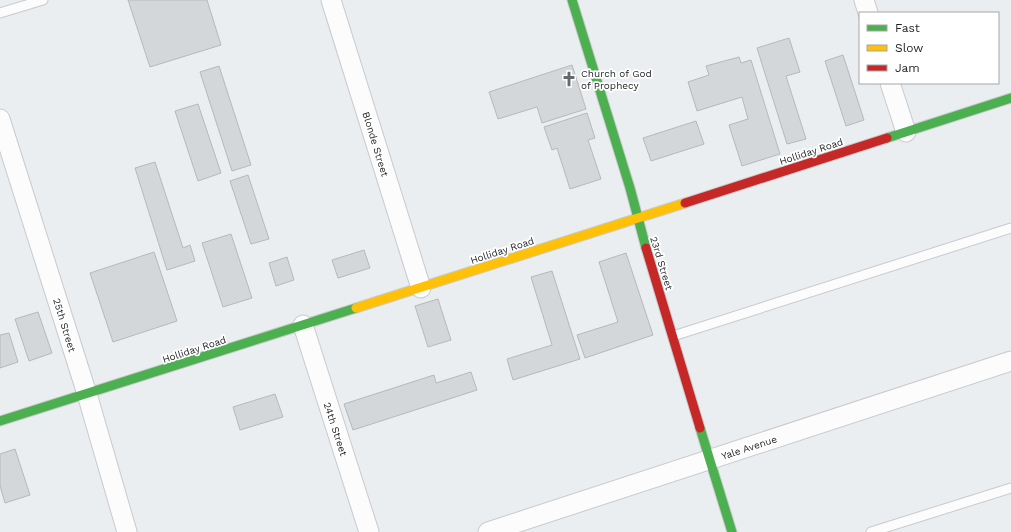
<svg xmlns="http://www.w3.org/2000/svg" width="1011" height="532" viewBox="0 0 1011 532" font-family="'Work Sans',sans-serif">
  <rect width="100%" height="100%" fill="#ebeef1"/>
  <g fill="#d4d7d9" stroke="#b6b8ba">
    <polygon points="128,0 207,0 221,45 150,67"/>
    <polygon points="789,38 800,72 786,76 806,139 787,144 757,48"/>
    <polygon points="843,55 864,120 846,126 825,61"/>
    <polygon points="739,57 741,63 751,60 780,154 742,166 729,125 748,119 742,97 697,111 688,82 709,75 706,66"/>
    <polygon points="572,65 586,109 542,123 537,107 498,119 489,92"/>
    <polygon points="219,66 251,165 232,171 200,72"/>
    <polygon points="198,104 221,173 198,181 175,111"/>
    <polygon points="587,113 595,138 588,140 601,179 570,189 557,148 552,150 544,127"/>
    <polygon points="696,121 704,144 651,161 643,138"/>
    <polygon points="155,162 183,248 190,245 195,261 167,270 135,168"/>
    <polygon points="248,175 269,239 251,244 230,181"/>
    <polygon points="231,234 252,298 223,307 202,243"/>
    <polygon points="364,250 370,268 338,278 332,260"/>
    <polygon points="154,252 177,321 113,342 90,273"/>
    <polygon points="626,253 653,335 585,358 577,335 618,322 599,262"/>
    <polygon points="287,257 294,280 276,286 269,263"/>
    <polygon points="552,271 580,359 513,380 507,359 552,345 531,277"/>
    <polygon points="438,299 451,340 428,347 415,306"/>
    <polygon points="38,312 52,353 29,361 15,319"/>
    <polygon points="9,333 18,362 0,368 0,335"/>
    <polygon points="471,372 477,390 353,430 344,404 434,375 436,383"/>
    <polygon points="275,394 283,417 240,430 233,407"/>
    <polygon points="15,449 30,495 5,503 0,486 0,454"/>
  </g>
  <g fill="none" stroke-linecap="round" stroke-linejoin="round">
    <g stroke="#c8cacc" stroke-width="11">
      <g id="lane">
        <polyline points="0,13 43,0"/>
        <polyline points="673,336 1011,228"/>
        <polyline points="871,532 1011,488"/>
      </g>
    </g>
    <g stroke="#c8cacc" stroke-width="21">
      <g id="street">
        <polyline points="331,0 421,288"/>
        <polyline points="864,0 868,13"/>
        <polyline points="890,83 906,132"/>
        <polyline points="0,119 87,394 127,532"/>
        <polyline points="303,325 369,532"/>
        <polyline points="488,532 1011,361"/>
      </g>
    </g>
    <g stroke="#c8cacc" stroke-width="11">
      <g id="fast">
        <polyline points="572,0 630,188 646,248"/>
        <polyline points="887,138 1011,98"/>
        <polyline points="0,421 356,308"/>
        <polyline points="700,428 732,532"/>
      </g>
    </g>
    <g stroke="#c8cacc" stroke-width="11">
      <polyline id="slow" points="356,308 685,203"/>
    </g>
    <g stroke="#c8cacc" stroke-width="11">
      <g id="jam">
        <polyline points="685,203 887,138"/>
        <polyline points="646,248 700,428"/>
      </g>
    </g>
    <use href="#lane" stroke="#fcfcfd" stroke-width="9"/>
    <use href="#street" stroke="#fcfcfd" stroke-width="19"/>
    <use href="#fast" stroke="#4caf50" stroke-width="9"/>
    <use href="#slow" stroke="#ffc107" stroke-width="9"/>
    <use href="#jam" stroke="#c62828" stroke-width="9"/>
  </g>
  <defs>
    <g id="church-bare" transform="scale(1.2)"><path d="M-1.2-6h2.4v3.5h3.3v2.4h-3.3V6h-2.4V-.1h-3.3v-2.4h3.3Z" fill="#66686a" stroke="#fff" stroke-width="2.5" paint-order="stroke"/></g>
  </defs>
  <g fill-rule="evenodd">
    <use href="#church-bare" x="569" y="79"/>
  </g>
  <g text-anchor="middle" stroke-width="3.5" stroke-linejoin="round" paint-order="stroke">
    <g font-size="10" fill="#1f2022" stroke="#fff" text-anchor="start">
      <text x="581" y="77">Church of God<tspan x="581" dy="12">of Prophecy</tspan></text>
    </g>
    <g font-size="10" fill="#1f2022" stroke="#fff">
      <text transform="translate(376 144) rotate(73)" y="4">Blonde Street</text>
      <text transform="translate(811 151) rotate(-18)" y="4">Holliday Road</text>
      <text transform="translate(502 250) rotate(-18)" y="4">Holliday Road</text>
      <text transform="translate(662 263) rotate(73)" y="4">23rd Street</text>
      <text transform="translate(65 325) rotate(73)" y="4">25th Street</text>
      <text transform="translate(194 349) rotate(-18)" y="4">Holliday Road</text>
      <text transform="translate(336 429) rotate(72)" y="4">24th Street</text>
      <text transform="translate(749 447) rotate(-18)" y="4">Yale Avenue</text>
    </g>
  </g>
  <rect x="859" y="12" width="140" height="72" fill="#ffffff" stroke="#a5a6a7"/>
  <rect x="867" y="25" width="20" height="6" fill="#4caf50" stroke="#a5a6a7"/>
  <text x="895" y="32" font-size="12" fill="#1f2022">Fast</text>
  <rect x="867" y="45" width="20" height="6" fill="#ffc107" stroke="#a5a6a7"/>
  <text x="895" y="52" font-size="12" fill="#1f2022">Slow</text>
  <rect x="867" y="65" width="20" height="6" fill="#c62828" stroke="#a5a6a7"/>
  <text x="895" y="72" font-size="12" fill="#1f2022">Jam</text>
</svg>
